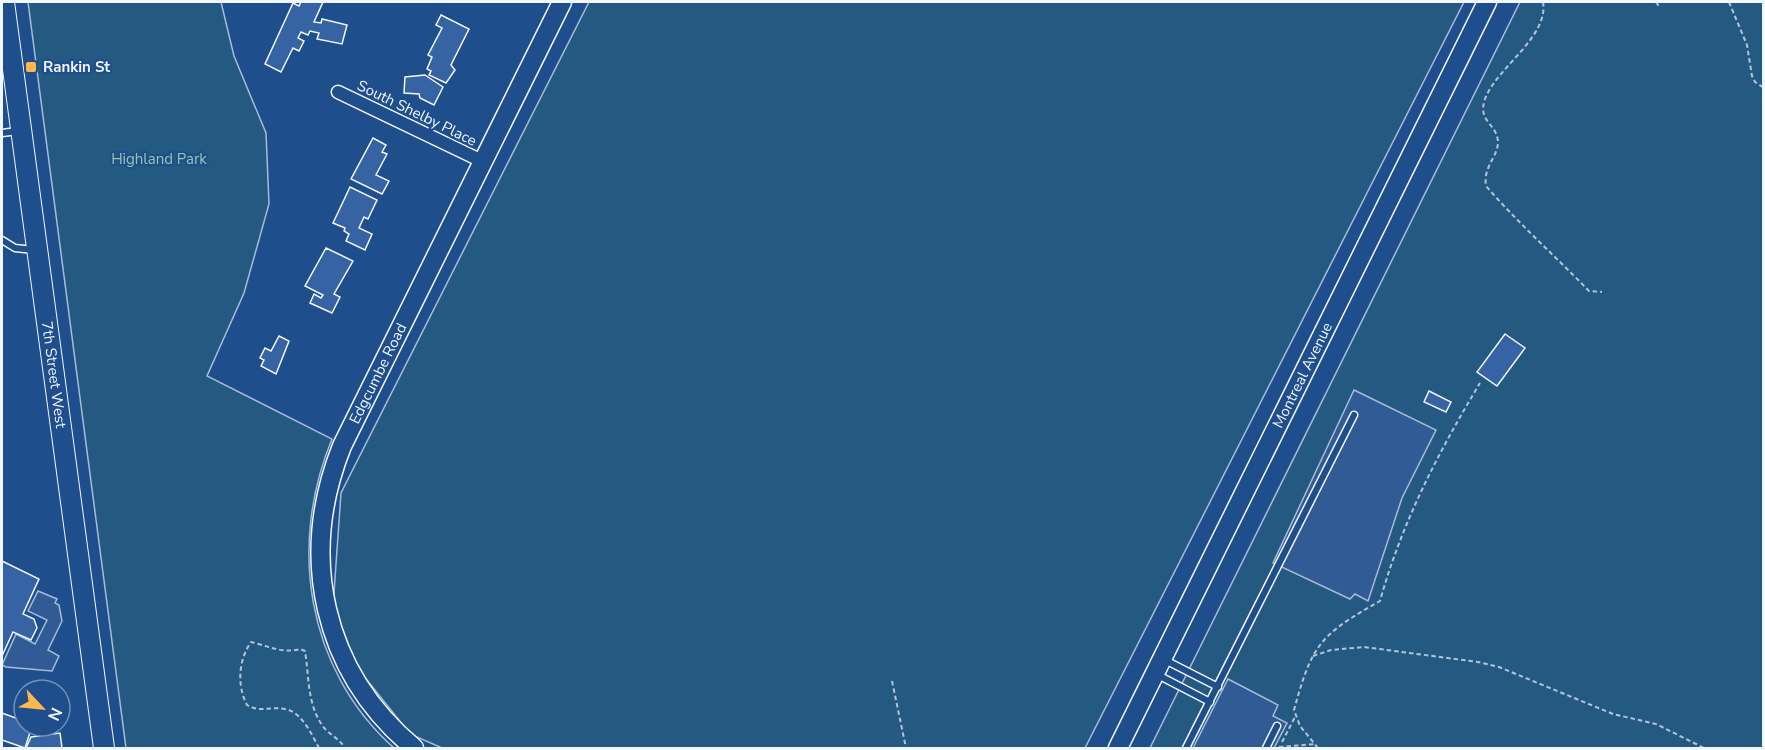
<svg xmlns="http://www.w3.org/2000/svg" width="1765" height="750" viewBox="0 0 1765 750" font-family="'Nunito Sans',sans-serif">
  <rect width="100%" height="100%" fill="#1f4e8c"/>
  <g fill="#245a82" stroke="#a8bbd7" stroke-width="1.5">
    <path d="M28,2h193l13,54 32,77 3,71 -25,89 -37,83 125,63c-44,106 -26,230 62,309h-268z"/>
    <polygon points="589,2 1464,2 1085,748 442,748 410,734 359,670 333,607 341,493"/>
    <polygon points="1520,2 1763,2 1763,748 1150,748"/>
  </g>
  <g fill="#305b95" stroke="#a8bbd7" stroke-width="1.5">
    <polygon points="1354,390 1436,430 1402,498 1368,601 1355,594 1350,599 1273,563"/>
    <polygon points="38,591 57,599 55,603 59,605 62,621 48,650 59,656 52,671 6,667 2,665 16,634 35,644 47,620 28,611"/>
    <polygon points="1228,679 1278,705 1273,716 1287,723 1274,748 1193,748"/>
  </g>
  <g fill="#3563a3" stroke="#f2f6ff" stroke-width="1.5">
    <polygon points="301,2 323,2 314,22 321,23 322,19 347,25 342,44 317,39 319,33 310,31 308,35 301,32 298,38 304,41 299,51 293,48 281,72 265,64 293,3 299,6"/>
    <polygon points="441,15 469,29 451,65 455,70 446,83 429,75 431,71 427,69 432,57 428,55 442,28 436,25"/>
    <polygon points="425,75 443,87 434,105 420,98 419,94 404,93 405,77"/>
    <polygon points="373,138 386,145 382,152 387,154 376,175 389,181 382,194 351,179"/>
    <polygon points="350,187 377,200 368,219 364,217 359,228 372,234 365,250 346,241 349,234 344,231 345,228 333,223"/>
    <polygon points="326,248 353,261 334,294 340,297 332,313 310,303 314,294 321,298 323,295 305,286"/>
    <polygon points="1505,334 1525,348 1497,386 1477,372"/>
    <polygon points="279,336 289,341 276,374 261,366 264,360 260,358 265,348 271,351"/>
    <polygon points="1429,391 1451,402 1446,412 1424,402"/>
    <polygon points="2,561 39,579 23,614 34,619 37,628 31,640 13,632 2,656"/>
    <polygon points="2,713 24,721 24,726 32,726 25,748 2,740"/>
    <polygon points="60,733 62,748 26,748 31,737"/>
  </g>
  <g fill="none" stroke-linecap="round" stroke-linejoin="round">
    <g stroke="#f2f6ff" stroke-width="9">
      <g id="lane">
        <polyline points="2,133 18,131"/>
        <polyline points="2,240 15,248 34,250"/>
        <polyline points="1165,660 1218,687"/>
        <polyline points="1156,674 1210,702"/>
        <polyline points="1186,748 1354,415"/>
        <polyline points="1266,748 1277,726"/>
      </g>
    </g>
    <g stroke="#f2f6ff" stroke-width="15">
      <polyline id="street" points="338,92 484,162"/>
    </g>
    <g stroke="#f2f6ff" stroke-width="21">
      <g id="secondary">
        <path id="s1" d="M414,748c-92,-77 -116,-192 -72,-302l220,-444"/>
        <path id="s2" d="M1118,748l369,-746"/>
      </g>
    </g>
    <g stroke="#f2f6ff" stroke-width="22">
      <g id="primary">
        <path id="s3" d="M4,2l100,746"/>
      </g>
    </g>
    <g stroke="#b3c4dc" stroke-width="2" stroke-dasharray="4.5 3" stroke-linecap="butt">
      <path d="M1543,2c6,35 -46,65 -58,97 -8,23 12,24 13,43 0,15 -15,24 -12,44 32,37 69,70 103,105l13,1"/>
      <polyline points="1656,2 1660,8"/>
      <polyline points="1729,2 1747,45 1752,76 1755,82 1764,88"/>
      <polyline points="1313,656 1331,650 1364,647 1478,662 1499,667 1613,714 1656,724 1704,748"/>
      <polyline points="892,681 906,748"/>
      <polyline points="1282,742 1296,715"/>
      <polyline points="1279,747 1315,744"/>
      <path d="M319,748c-7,-13 -17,-36 -34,-39 -14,-3 -25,4 -38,-4 -10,-19 -9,-44 4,-63 17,4 32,12 49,7l5,2c4,24 2,52 17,74 7,10 17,13 23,23"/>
      <path d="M1318,748l-18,-22 -6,-16c18,-66 26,-75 86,-109 22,-79 58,-148 100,-218"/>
    </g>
    <use href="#lane" stroke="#1f4e8c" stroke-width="6"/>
    <use href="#street" stroke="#1f4e8c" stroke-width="12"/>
    <use href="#secondary" stroke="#1f4e8c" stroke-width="18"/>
    <use href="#primary" stroke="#1f4e8c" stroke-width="20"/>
  </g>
  <rect fill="#ffb74d" stroke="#1f4e8c" stroke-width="2" x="25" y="61" width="12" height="12" rx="3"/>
  <g text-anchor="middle" stroke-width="4.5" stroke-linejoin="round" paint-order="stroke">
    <g font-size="15" font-weight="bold" fill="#f2f6ff" stroke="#1f4e8c" text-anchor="start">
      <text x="43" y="72">Rankin St</text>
    </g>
    <g font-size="15" fill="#f2f6ff" stroke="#1f4e8c">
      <text transform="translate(417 113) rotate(26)" y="5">South Shelby Place</text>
      <text dy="5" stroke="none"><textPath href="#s1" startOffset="414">Edgcumbe Road</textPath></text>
      <text dy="5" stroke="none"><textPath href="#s3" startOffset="376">7th Street West</textPath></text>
      <text dy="5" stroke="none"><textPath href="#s2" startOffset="416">Montreal Avenue</textPath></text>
    </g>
    <g font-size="15" fill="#97c8a6" stroke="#1f4e8c">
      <text x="159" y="164">Highland Park</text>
    </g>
  </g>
  <rect width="1765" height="750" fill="none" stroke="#f2f6ff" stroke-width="6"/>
  <g transform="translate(42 708) rotate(116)"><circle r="28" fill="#1f4e8c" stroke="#7391ba" stroke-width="1.5"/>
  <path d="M0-4.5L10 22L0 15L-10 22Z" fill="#ffb74d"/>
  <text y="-9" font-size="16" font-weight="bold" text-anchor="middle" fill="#f2f6ff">N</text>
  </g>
</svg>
